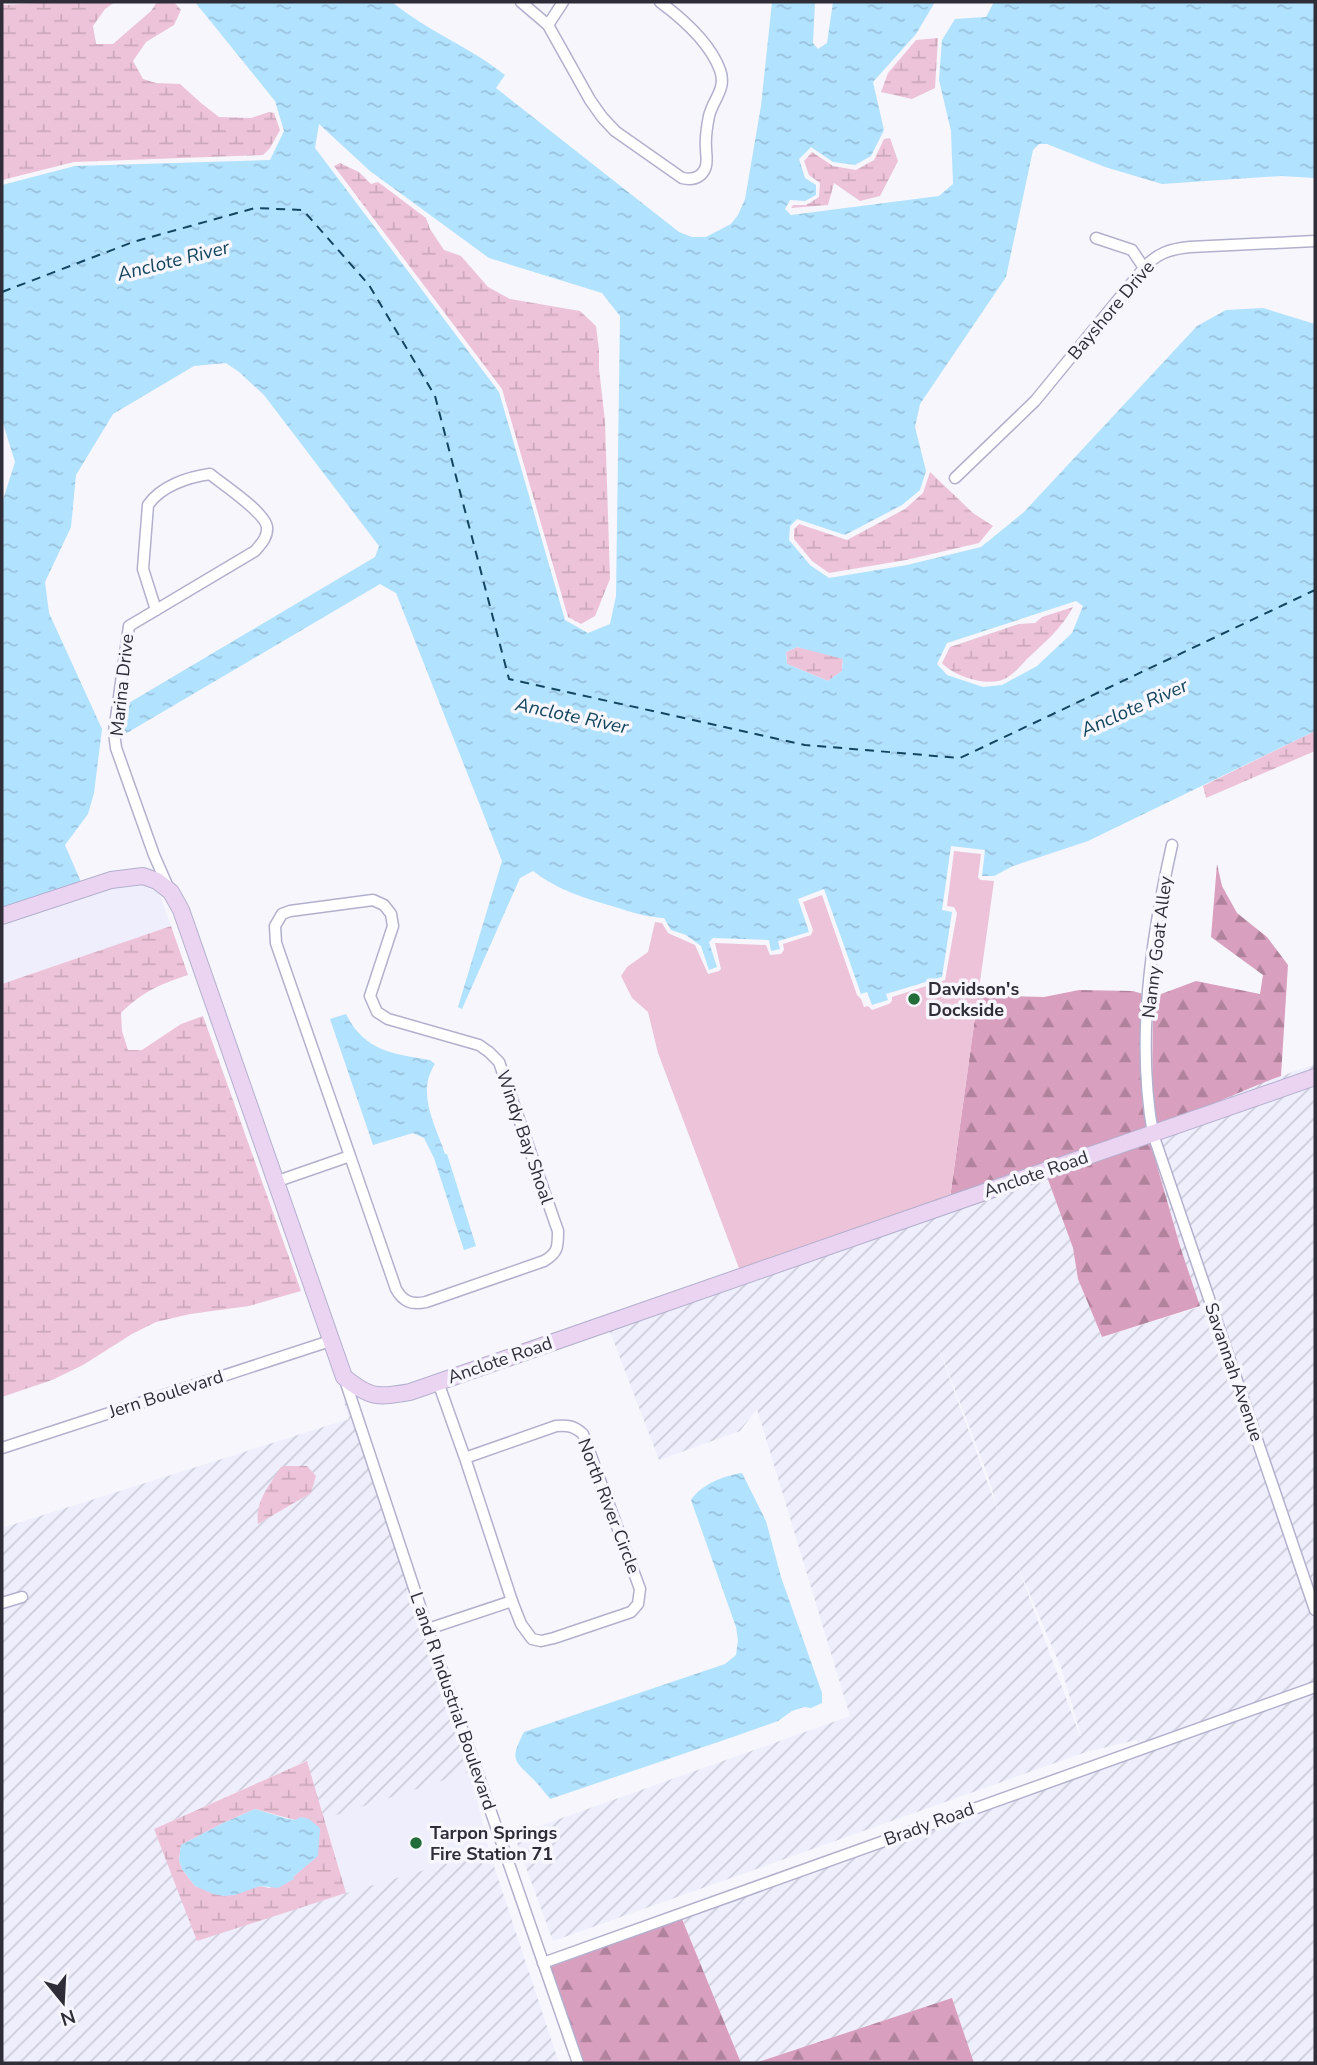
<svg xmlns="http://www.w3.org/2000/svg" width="1317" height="2065" viewBox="0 0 1317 2065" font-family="'Nunito Sans',sans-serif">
  <defs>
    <pattern id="industrial-furrows" width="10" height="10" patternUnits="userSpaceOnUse" patternTransform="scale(1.75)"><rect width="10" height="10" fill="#efeefd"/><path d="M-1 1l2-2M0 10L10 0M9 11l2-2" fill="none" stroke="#cdccda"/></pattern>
    <pattern id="forest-firs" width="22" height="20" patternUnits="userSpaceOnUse" patternTransform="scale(1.75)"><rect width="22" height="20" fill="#d99fbf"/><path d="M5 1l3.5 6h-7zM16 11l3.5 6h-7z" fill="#b0829c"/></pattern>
    <pattern id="wetland-marsh" width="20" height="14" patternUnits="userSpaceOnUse" patternTransform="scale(1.75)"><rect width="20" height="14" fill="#edc3d9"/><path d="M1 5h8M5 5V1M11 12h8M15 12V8" fill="none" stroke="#cca8bb"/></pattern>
    <pattern id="water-ripples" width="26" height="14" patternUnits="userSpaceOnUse" patternTransform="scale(1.75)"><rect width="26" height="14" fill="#b1e2ff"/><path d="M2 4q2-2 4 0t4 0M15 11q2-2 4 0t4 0" fill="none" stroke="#99c2db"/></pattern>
  </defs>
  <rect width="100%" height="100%" fill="#f6f6fc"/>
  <g fill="#efeefd">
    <polygon points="136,882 158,890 171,926 2,984 2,922 112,886"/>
    <polygon points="470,1768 489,1851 346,1893 324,1819"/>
  </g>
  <g fill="url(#industrial-furrows)" fill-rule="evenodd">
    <polygon points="1315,1064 1315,1071 1182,1118 1247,1088"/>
    <polygon points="1315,1083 1315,1595 1159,1138"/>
    <path d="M1150,1141l165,484v56l-177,63 -2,-4 -50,12 -533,189 -39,-106 336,-119 -93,-307 -17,22 -81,29 -50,-131 339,-116v-2l99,-34 26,71 5,31 24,58 98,-30 -20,-61zM929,1322l58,151 12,41zM1017,1564l45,106 19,66h-1z"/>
    <path d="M343,1399l4,4 125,368 -148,48 -18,-58 -152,68 44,111 148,-47 143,-42 70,212h-557v-454l26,-8 -3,-10 -23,6v-69l347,-109zM316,1476l-5,17 -53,31z"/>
    <polygon points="1315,1693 1315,2063 974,2063 952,1998 755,2063 741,2063 682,1919"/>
  </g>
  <g fill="url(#forest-firs)">
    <path d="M1217,864l5,22 15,27 30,24 21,28 -7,111c-42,15 -82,36 -124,51l-5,-26 1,-104 43,-16 64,13 3,-19 -52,-38z"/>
    <polygon points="1079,990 1133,991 1143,994 1142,1101 1147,1130 950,1198 978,995 1044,997"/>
    <polygon points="1150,1141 1180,1246 1200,1306 1102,1337 1078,1279 1073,1248 1047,1177"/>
    <polygon points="682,1919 741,2063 583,2063 550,1967"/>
    <polygon points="952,1998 974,2063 755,2063"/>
  </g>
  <g fill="url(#wetland-marsh)" fill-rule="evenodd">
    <polygon points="61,2 115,2 105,9 93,26 96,44 113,44 151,11 157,2 174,2 181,10 174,25 146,42 133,61 143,79 156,83 180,84 201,103 219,117 251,118 269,112 274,113 280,130 270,148 263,155 74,162 2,180 2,5"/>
    <polygon points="938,38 935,88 912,99 881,92 888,73 916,40"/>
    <polygon points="890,138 898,161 880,196 860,201 834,183 828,205 791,208 793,205 806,205 819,197 820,183 809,175 804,161 812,152 833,166 856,170 874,160 884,139"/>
    <polygon points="340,163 359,172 371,184 378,182 426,218 430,229 444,250 461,256 488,287 510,299 580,311 596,326 599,350 599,369 605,421 610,579 595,616 581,624 568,617 502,389 334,166"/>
    <polygon points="930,472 973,513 993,526 979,543 906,560 829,573 812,561 794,539 794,529 799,524 847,540 905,509 923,493"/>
    <path d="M1073,607c-11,21 -29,36 -46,52 -8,8 -14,17 -25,21 -18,6 -48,-4 -60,-17l8,-16 69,-23 16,-1 7,-6z"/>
    <polygon points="797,647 843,657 842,671 828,681 787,664 786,652"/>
    <polygon points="1315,731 1315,751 1206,798 1203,786"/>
    <path d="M171,926l17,49c-29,10 -45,16 -67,38l1,18 6,19h14l39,-26 22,-8 98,275 -52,15 -59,8 -34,8 -24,12 -49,31 -31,15 -50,17v-413z"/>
    <path d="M286,1466h21l9,10 -5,17 -53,31c-3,-23 11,-38 23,-57z"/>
    <path d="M307,1761l39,132 -149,48 -43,-112zM255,1809l40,11 22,36 -24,21 -24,11 -9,-2 -36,10 -29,-10 -13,-17 -3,-9 2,-15 40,-21z"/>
  </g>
  <polygon fill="#edc3d9" points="954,851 981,854 978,878 981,880 994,881 950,1198 740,1271 658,1053 648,1012 632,998 621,976 627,967 648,952 655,922 662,923 668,933 695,945 708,974 719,971 721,969 715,943 766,945 770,955 781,954 784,950 783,944 811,935 813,930 803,902 822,895 857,995 861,999 864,1007 868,1006 872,1010 889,1004 892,1001 892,997 945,980 957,913 954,907 947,906"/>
  <g fill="url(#water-ripples)" fill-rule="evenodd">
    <path d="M195,2h197c35,29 78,45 113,73l-9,13 183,144 13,5h14l25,-13 7,-9 7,-16 16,-93 11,-104h43l-2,41 5,6 9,-6 6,-41h102l-19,32 -43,48 11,48 -13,26 -16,9 -22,-3 -22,-15 -12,12 6,19 11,7v10l-11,6 -15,-1 -5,9 6,6 148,-19 14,-12 -2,-53 -12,-51 3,-40 13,-21 31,-2 8,-15h321v176l-34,-2 -119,8 -57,-17 -58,-23h-8l-6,6 -27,127 -86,127 -5,23 11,44 -6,19 -18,15 -57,30 -48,-16 -7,7 -1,14 21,25 19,13 78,-13 74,-18 43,-35 173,-186 29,-16 37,-2 52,16v407l-227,110 -75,25 -19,10h-12l3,-26 -34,-4 -9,64 10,2 -10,65 -56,17 2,6 -16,5 -5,-13 -6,2 -37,-105 -26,10 11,33 -31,9 2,8 -9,2 -2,-11 -56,-2 -4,4 8,25 -8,3 -8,-24 -15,-11 -15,-5 -7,-12c-18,-1 -33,-6 -49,-11 -30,-9 -56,-16 -82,-36l-13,7 -58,131 -4,-2 44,-146 -106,-268 -16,-9 -260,153 2,-30 253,-150 4,-11 -115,-151 -25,-23 -13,-9 -32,3 -81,48 -37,61 -5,52 -26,55 4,31 53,116 -8,64 -6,21 -23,31 16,37 -79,26v-405l13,-41 -13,-42v-235l73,-19 195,-6 14,-29 -9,-30zM319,124l51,47 119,87 113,35 18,23 -4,280 -6,28 -22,9 -23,-13 -66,-228 -184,-244zM1076,601l7,5 -11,27 -35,33 -35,19 -19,2 -36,-12 -10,-11 10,-21zM797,647l46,12 -1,12 -14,10 -41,-17 -1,-12z"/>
    <path d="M346,1014c18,37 47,40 84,46l5,4c-19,29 0,60 10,90h2l29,92 -12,4 -30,-92 -10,-20 -11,-5 -40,12 -43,-126z"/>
    <path d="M742,1473l24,48 15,56 41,116v10l-11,5 -7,-1 -12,4 -14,10 -48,17 -180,61c-5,-6 -10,-13 -15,-18 -21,-21 -26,-20 -11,-49l201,-68 11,-9 2,-15 -2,-13 -45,-127c11,-16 32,-24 51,-27z"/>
    <polygon points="255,1809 288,1819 295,1820 301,1817 309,1819 320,1828 318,1856 293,1877 294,1879 278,1888 260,1886 235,1895 224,1896 213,1894 195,1886 182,1869 179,1860 181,1845 221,1824"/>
  </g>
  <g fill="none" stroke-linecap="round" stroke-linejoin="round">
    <polyline stroke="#13455e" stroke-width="2" stroke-dasharray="9 7" stroke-linecap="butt" points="2,292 133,242 255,208 303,210 369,285 435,396 509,679 805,745 960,758 1315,590"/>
    <g stroke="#b3b0cd" stroke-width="13">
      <g id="street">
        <path d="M521,2l27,23 42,75 12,17 13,14 67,47c9,2 18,1 23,-9 3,-7 1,-14 1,-21 -1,-11 1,-22 3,-32 4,-17 18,-27 11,-46 -10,-27 -37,-51 -60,-68"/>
        <polyline points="548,25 563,2"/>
        <polyline points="1096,238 1132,250 1144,268"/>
        <path d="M210,474c12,10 55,38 57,53 1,10 -6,17 -12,24l-99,59 -13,-41 5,-64c13,-19 40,-28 62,-31z"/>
        <path d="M955,478l80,-77 109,-133c13,-15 26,-19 46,-21l125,-6"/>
        <polyline points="156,610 129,626 114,732 116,748 154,855 168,887"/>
        <path d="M1172,845c-21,93 -36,194 -19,289l162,476"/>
        <path d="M275,1182l75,-26 46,133c7,13 16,16 30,13l118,-41c14,-8 14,-14 14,-30l-59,-169 -10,-10 -10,-7 -91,-26 -11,-7 -7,-16 23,-70 -2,-12 -7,-9 -11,-5 -83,11 -8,3 -7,12 1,17 74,213"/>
        <polyline points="344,1377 431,1639 578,2063"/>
        <path d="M438,1382l27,76 91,-32c12,-1 18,0 27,8l57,155 -2,15 -7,8 -77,26 -13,3 -9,-2 -11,-15 -9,-23 -47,-143"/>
        <polyline points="2,1448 330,1341"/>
        <polyline points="2,1603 22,1597"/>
        <polyline points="428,1629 512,1601"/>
        <polyline points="543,1963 1315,1687"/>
      </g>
    </g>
    <g stroke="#b3b0cd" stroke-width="18">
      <path id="secondary" d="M2,916l109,-36 32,-4 14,5 14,11 10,18 163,467c26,21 33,21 66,15l905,-315"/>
    </g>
    <use href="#street" stroke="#fff" stroke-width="10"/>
    <use href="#secondary" stroke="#ebd3f2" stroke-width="16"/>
  </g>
  <g fill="#226c3a" stroke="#f6f6fc" stroke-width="2.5">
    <circle cx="914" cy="999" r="7"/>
    <circle cx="416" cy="1843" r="7"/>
  </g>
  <g text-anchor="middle" stroke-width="7" stroke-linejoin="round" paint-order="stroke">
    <g font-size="18" fill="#2e2d38" stroke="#f6f6fc">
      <text transform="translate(1111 310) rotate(-50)" y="6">Bayshore Drive</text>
      <text transform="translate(122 685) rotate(-84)" y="6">Marina Drive</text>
      <text transform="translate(1157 947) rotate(-83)" y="6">Nanny Goat Alley</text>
      <text transform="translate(525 1137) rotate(71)" y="6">Windy Bay Shoal</text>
      <text transform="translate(1036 1174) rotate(-19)" y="6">Anclote Road</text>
      <text transform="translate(500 1360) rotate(-19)" y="6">Anclote Road</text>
      <text transform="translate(1234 1372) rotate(71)" y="6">Savannah Avenue</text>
      <text transform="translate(166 1394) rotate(-18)" y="6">Jern Boulevard</text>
      <text transform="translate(609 1506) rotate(69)" y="6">North River Circle</text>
      <text transform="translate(453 1701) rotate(71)" y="6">L and R Industrial Boulevard</text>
      <text transform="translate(929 1824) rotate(-20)" y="6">Brady Road</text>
    </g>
    <g font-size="18" font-weight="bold" fill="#2e2d38" stroke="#f6f6fc" text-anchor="start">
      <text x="928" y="995">Davidson's<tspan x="928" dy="21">Dockside</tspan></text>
      <text x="430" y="1839">Tarpon Springs<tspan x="430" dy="21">Fire Station 71</tspan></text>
    </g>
    <g font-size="19" font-style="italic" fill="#13455e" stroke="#f6f6fc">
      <text transform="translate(173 260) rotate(-14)" y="7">Anclote River</text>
      <text transform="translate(1134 707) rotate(-24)" y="7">Anclote River</text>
      <text transform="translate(572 715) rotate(12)" y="7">Anclote River</text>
    </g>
  </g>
  <rect width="1317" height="2065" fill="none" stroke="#2e2d38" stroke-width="7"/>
  <g transform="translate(63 2002) rotate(162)" stroke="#f6f6fc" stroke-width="5" paint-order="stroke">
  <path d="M0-5L12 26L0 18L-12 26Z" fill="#2e2d38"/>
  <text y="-10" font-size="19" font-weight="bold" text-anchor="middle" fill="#2e2d38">N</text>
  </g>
</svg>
